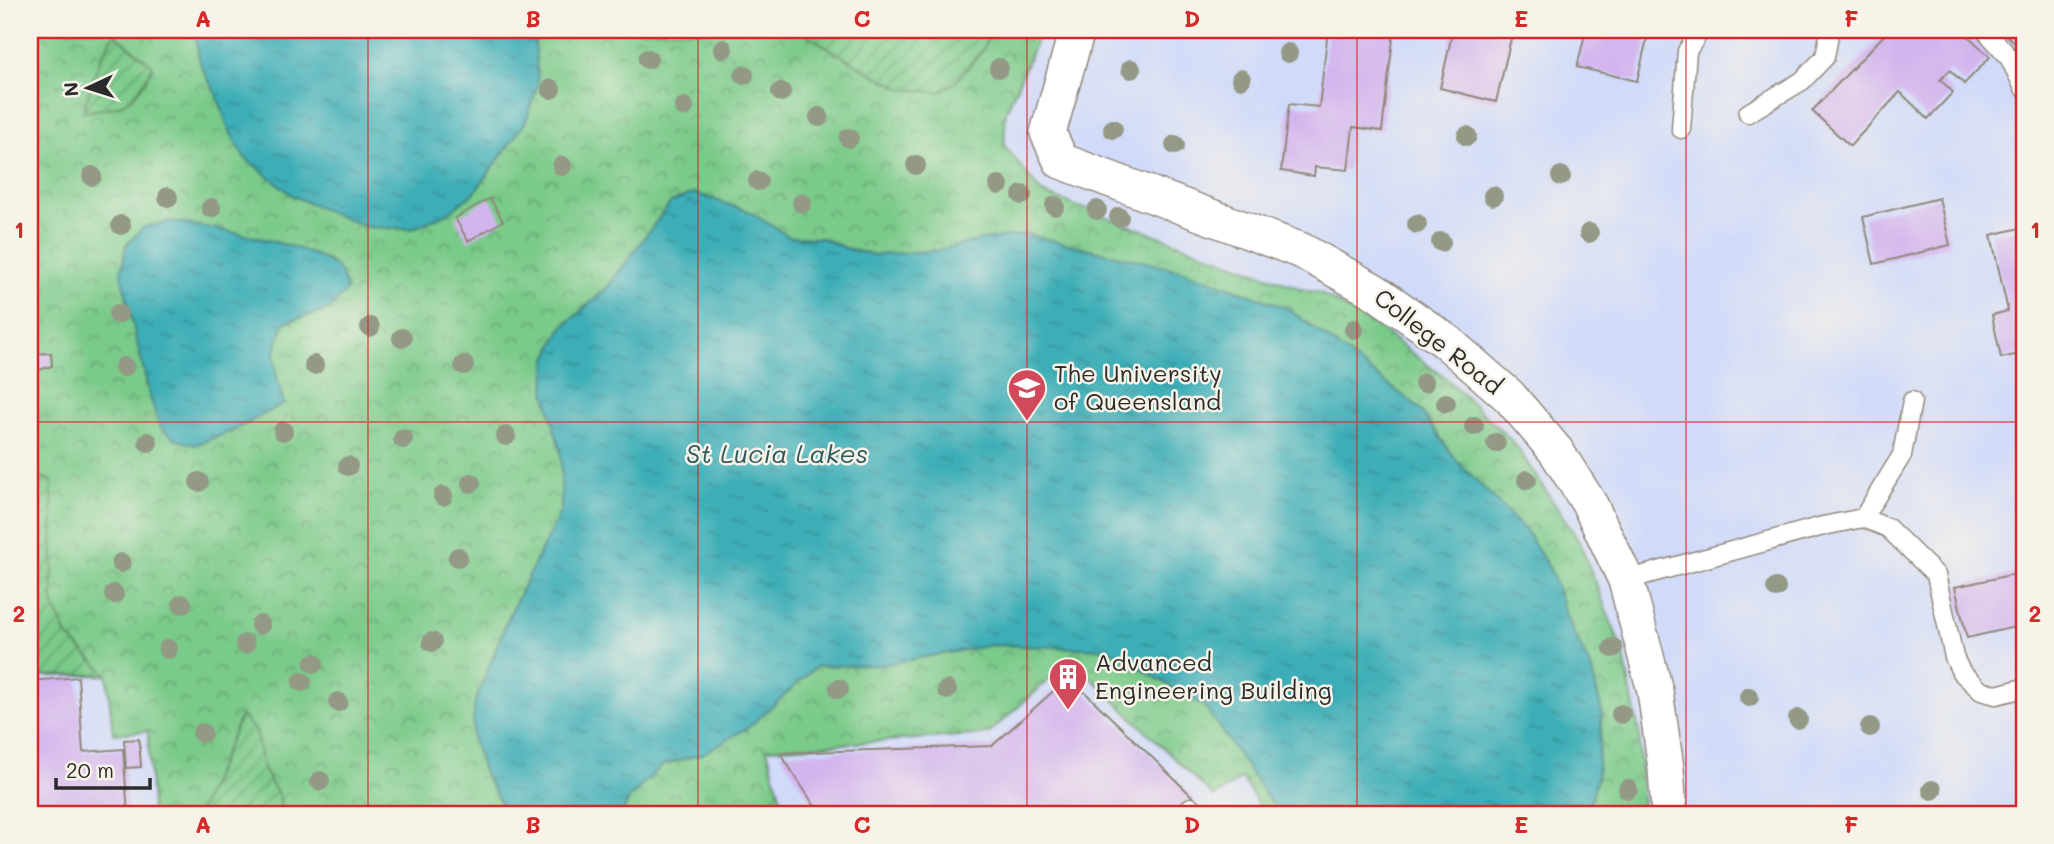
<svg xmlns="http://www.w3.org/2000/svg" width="2054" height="844" viewBox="0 0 2054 844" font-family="Mali,sans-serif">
  <defs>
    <pattern id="park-crowns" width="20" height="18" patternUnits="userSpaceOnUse" patternTransform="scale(1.75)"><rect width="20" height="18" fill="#7aca8a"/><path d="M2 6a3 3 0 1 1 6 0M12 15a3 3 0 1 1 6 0" fill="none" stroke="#64a471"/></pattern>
    <pattern id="garden-furrows" width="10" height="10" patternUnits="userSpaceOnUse" patternTransform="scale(1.75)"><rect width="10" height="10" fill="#7aca8a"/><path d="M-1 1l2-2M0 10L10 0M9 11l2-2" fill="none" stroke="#64a471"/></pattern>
    <pattern id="water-ripples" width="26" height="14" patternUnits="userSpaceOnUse" patternTransform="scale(1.75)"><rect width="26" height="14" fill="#3daeb7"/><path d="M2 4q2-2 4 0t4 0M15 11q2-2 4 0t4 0" fill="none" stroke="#338e95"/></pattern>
  </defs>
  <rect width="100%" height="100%" fill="#f7f3e8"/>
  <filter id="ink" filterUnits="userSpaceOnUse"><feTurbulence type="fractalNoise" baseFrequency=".0143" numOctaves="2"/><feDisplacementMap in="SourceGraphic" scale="14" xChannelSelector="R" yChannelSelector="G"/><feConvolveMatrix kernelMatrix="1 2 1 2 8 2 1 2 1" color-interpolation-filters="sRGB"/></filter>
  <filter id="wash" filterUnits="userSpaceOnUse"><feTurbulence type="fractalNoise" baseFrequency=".00686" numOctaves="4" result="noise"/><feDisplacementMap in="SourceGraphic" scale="28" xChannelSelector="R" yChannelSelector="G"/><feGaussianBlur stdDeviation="1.57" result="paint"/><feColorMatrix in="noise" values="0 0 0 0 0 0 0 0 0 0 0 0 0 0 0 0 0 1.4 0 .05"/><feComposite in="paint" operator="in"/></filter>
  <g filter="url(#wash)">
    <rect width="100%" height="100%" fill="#f4e5cd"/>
    <rect fill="#d0daf9" x="30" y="30" width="1994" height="784"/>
    <polygon fill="url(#park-crowns)" stroke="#527a5a" stroke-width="2" points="30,30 1041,30 1006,112 1004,145 1042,193 1302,289 1320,293 1379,328 1450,382 1514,443 1579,541 1623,652 1639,733 1643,814 1264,814 1242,778 1214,797 1072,659 988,734 767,749 785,814 152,814 148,731 113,734 107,675 43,676 30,673"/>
    <g fill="url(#garden-furrows)" stroke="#527a5a" stroke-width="2">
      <polygon points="799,30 991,30 983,50 954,84 940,92 903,89 871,73"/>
      <path d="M115,34l38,32c-20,40 -27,40 -70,46 8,-27 15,-55 32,-78z"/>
      <polygon points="30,473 52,481 53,603 67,636 107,674 43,676 30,673"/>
      <polygon points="241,715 255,730 264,771 280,797 281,814 198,814"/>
    </g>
    <g fill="url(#water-ripples)" stroke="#346c71" stroke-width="2">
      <polygon points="197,30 534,30 538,85 525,123 474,193 448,213 412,229 367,227 331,213 293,196 244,157 229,130 218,98 201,66 195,36"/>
      <polygon points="694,193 748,211 790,237 822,238 847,249 875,255 939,250 981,240 1025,234 1184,271 1287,308 1418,407 1458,462 1526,531 1551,571 1568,621 1591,668 1602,712 1597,778 1587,814 1279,814 1205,707 1108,649 992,645 881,665 817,666 749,727 702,754 663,765 630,797 622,814 511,814 504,809 484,773 472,738 475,702 508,618 561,510 561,454 545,391 547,358 561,329 606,289 671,202"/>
      <path d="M172,221c34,6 145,24 166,48 4,5 6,15 9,20l-18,21 -44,12c-16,35 -11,46 -1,82l-52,27 -37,14 -20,-6 -15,-12 -10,-30 -29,-123 5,-29 18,-18z"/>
    </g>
    <g id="blocks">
      <g fill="#d3b5ee">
        <polygon points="1328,30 1394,30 1382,131 1353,127 1348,170 1315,167 1314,176 1281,171 1289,104 1319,107"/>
        <polygon points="1453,30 1513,30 1496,102 1440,88"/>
        <polygon points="1586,30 1649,30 1637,81 1577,67"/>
        <polygon points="1886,30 1962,30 1990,57 1964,84 1950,70 1940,80 1953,92 1928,119 1900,92 1850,146 1812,111 1888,31"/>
        <polygon points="2001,30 2024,30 2024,35 2016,44"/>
        <polygon points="490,198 503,221 468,241 455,218"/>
        <polygon points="1939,198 1950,245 1874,264 1863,217"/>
        <polygon points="2024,227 2024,353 2001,358 1992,315 2008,311 1991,235"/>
        <polygon points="51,353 52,366 30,373 30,354"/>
        <polygon points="2024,572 2024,625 1967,638 1955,587"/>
        <polygon points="78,677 83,752 123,749 128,814 30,814 30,681"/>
        <polygon points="1069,677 1194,798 1175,814 820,814 780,753 992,746"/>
        <polygon points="139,739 141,767 126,768 124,740"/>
      </g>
    </g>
  </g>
  <g filter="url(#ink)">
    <use href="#blocks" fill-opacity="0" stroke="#90887c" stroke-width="2"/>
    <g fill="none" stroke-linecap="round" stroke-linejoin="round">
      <g stroke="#90887c" stroke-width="21">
        <g id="service">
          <polyline points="1985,30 2009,57 2024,88"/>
          <polyline points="1748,113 1802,81 1825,57 1830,30"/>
          <polyline points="1681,129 1687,51 1701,30"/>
          <polyline points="1863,518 1902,455 1912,401"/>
          <polyline points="1626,580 1823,526 1863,518 1888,528 1936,575 1954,657 1961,672 1981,691 1996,695 2024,688"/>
          <polyline points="1183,814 1191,807"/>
        </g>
      </g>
      <g stroke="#90887c" stroke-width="38">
        <polyline id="minor" points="1077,30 1048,133 1061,161 1302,251 1374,291 1447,342 1509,396 1556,451 1590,505 1626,580 1655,691 1666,768 1669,814"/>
      </g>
      <use href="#service" stroke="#fff" stroke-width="18"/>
      <use href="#minor" stroke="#fff" stroke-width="35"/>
    </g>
    <g fill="#939984">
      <circle cx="723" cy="49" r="10"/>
      <circle cx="1288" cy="53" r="10"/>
      <circle cx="648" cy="59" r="10"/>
      <circle cx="999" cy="68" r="10"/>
      <circle cx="1131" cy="69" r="10"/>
      <circle cx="744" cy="75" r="10"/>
      <circle cx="1241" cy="79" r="10"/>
      <circle cx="551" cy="89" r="10"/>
      <circle cx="781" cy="92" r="10"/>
      <circle cx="684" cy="107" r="10"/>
      <circle cx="819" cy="117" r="10"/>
      <circle cx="1113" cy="129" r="10"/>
      <circle cx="1467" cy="136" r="10"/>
      <circle cx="849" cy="138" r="10"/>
      <circle cx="1175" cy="145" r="10"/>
      <circle cx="916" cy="165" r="10"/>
      <circle cx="562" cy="166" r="10"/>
      <circle cx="92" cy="176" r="10"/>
      <circle cx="1561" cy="176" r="10"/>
      <circle cx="758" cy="181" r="10"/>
      <circle cx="999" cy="185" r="10"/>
      <circle cx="1022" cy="195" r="10"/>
      <circle cx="1493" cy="196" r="10"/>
      <circle cx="168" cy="197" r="10"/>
      <circle cx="802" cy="203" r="10"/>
      <circle cx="1055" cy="206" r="10"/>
      <circle cx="211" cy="208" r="10"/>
      <circle cx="1097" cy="210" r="10"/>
      <circle cx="1119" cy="217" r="10"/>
      <circle cx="1417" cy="224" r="10"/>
      <circle cx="121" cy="225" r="10"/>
      <circle cx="1589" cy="233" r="10"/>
      <circle cx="1441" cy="242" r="10"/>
      <circle cx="118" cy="314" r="10"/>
      <circle cx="370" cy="327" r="10"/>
      <circle cx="1354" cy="329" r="10"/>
      <circle cx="402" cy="338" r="10"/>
      <circle cx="314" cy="365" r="10"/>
      <circle cx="464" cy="365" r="10"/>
      <circle cx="124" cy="367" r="10"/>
      <circle cx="1424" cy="383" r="10"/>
      <circle cx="1446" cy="403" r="10"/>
      <circle cx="1474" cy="426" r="10"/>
      <circle cx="283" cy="431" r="10"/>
      <circle cx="506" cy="436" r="10"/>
      <circle cx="403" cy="439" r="10"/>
      <circle cx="148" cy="442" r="10"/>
      <circle cx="1496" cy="443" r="10"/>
      <circle cx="348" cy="466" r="10"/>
      <circle cx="1527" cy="480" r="10"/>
      <circle cx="199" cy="482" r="10"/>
      <circle cx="471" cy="483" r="10"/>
      <circle cx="443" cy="496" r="10"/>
      <circle cx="458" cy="557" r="10"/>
      <circle cx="121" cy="563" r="10"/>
      <circle cx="1776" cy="588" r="10"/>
      <circle cx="114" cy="594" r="10"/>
      <circle cx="182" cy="604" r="10"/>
      <circle cx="260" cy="625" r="10"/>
      <circle cx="432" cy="642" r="10"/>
      <circle cx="245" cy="644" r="10"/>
      <circle cx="1613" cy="648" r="10"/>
      <circle cx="168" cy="649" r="10"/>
      <circle cx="314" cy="663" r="10"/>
      <circle cx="302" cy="682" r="10"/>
      <circle cx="839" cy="689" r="10"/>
      <circle cx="947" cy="690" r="10"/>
      <circle cx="1749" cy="697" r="10"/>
      <circle cx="338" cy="702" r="10"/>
      <circle cx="1621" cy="714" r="10"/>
      <circle cx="1798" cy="719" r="10"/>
      <circle cx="1870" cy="727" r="10"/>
      <circle cx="202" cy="733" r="10"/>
      <circle cx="320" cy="781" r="10"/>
      <circle cx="1628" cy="789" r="10"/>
      <circle cx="1932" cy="790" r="10"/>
    </g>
  </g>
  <path fill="none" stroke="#d62828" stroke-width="2" stroke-opacity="0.55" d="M368,30v784M698,30v784M1027,30v784M1357,30v784M1686,30v784M30,422h1994"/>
  <defs>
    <g id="university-pin" transform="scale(2.0125)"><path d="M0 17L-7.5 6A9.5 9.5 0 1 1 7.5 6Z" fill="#d1495b" stroke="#f7f3e8"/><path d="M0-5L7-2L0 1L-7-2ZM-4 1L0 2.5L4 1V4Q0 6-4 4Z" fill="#fff"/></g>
    <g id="building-pin" transform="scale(2.0125)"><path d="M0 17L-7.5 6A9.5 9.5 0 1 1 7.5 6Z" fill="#d1495b" stroke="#f7f3e8"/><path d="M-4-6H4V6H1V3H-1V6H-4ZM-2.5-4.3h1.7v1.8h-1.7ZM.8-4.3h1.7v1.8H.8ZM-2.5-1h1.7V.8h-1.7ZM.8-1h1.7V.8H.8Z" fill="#fff"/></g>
  </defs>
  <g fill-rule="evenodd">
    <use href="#university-pin" x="1027" y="388"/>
    <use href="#building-pin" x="1068" y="677"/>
  </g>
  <g text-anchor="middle" stroke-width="5" stroke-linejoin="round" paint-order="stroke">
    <g font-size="24" fill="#2b2b2b" stroke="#f7f3e8">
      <text transform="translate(1438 342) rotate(38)" y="8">College Road</text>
    </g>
    <g font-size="24" fill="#2b2b2b" stroke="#f7f3e8" text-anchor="start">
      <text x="1054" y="382">The University<tspan x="1054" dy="28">of Queensland</tspan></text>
      <text x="1095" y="671">Advanced<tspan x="1095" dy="28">Engineering Building</tspan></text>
    </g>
    <g font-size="26" font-style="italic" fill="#31595c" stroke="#f7f3e8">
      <text x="777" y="463">St Lucia Lakes</text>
    </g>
  </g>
  <rect width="2054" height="844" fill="none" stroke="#f7f3e8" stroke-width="77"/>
  <g transform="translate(88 88) rotate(266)" stroke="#f7f3e8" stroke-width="5" paint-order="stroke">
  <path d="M0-5L12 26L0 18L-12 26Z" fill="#2b2b2b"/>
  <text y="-10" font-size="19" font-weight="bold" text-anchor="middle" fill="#2b2b2b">N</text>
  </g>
  <path d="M56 778v10h94v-10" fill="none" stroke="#2b2b2b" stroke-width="3.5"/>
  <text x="66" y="778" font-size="21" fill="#2b2b2b" stroke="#f7f3e8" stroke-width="5" paint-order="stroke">20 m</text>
  <rect x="38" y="38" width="1978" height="768" fill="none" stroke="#d62828" stroke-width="2.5"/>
  <g font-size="23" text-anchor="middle" font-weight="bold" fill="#d62828">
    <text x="203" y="27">A</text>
    <text x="533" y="27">B</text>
    <text x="862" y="27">C</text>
    <text x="1192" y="27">D</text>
    <text x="1521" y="27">E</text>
    <text x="1851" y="27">F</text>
    <text x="19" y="238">1</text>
    <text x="2035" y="238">1</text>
    <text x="19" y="622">2</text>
    <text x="2035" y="622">2</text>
    <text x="203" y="833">A</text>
    <text x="533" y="833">B</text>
    <text x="862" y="833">C</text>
    <text x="1192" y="833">D</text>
    <text x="1521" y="833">E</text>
    <text x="1851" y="833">F</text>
  </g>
</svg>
